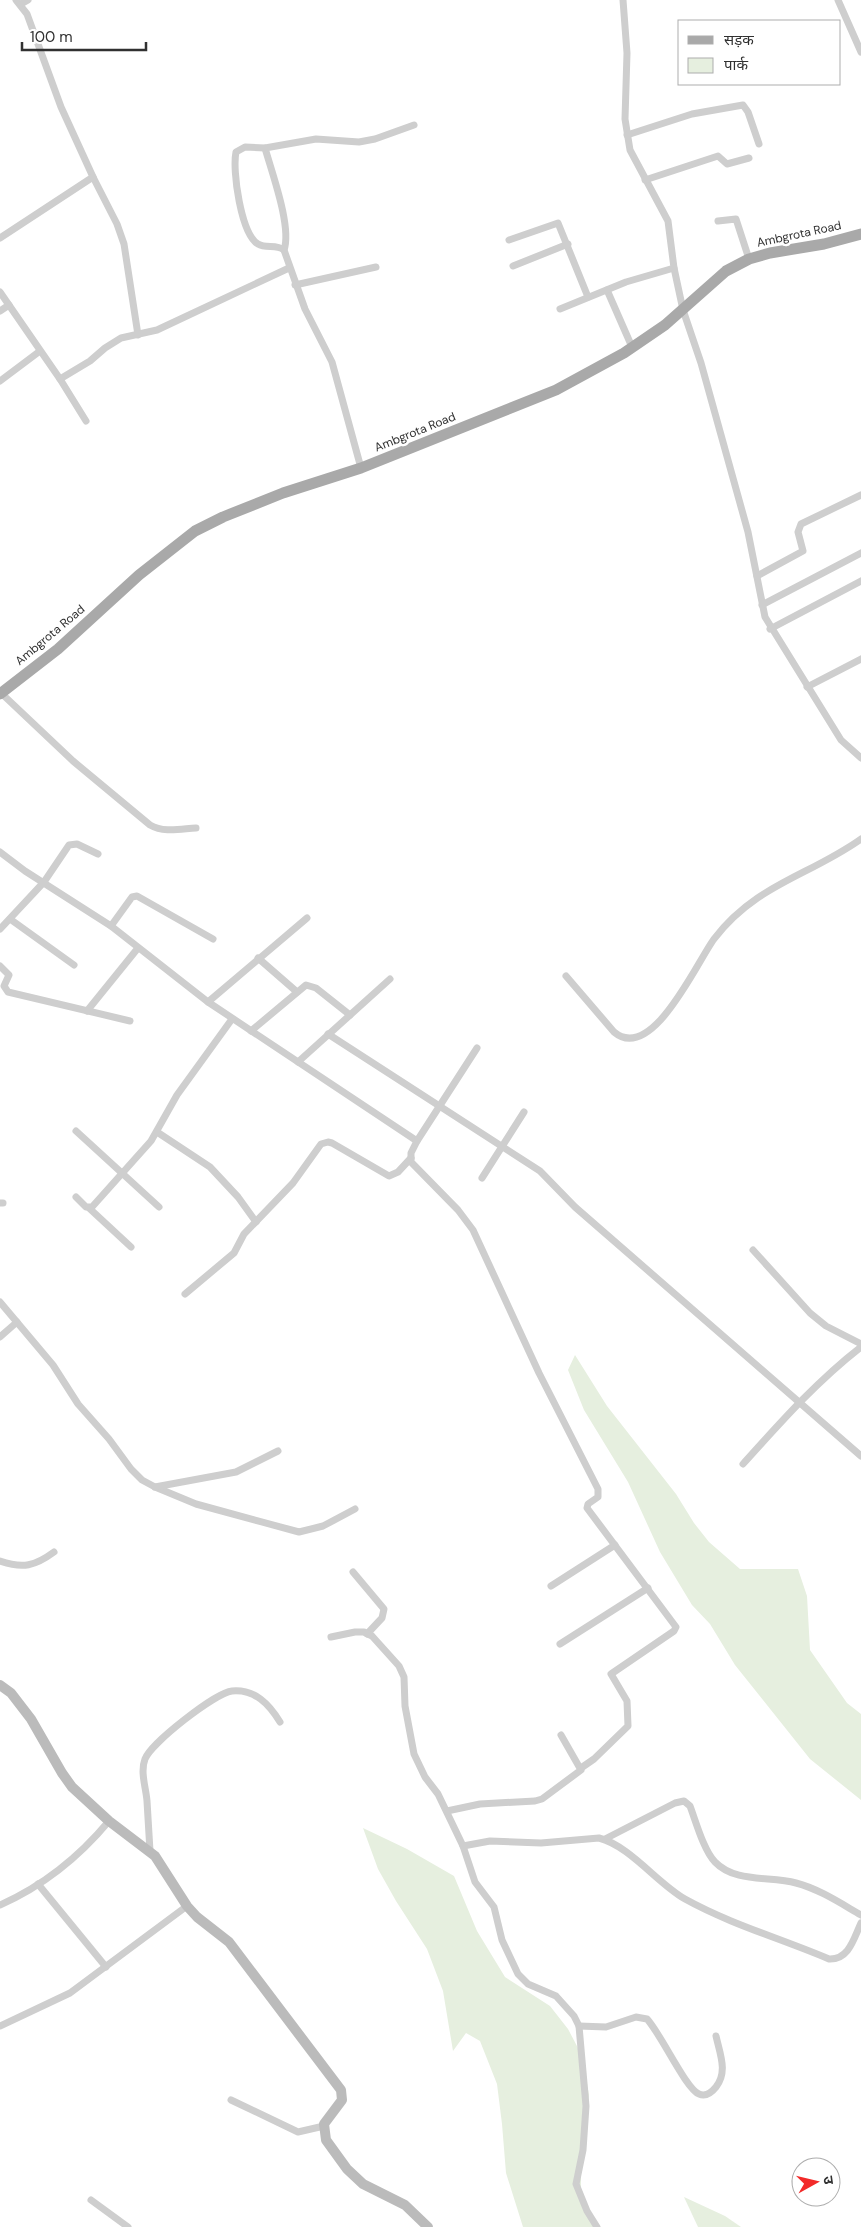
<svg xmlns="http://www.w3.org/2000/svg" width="861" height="2227" viewBox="0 0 861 2227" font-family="'DM Sans','Noto Sans Devanagari',sans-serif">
  <rect width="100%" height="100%" fill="#fff"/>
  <g fill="#e6efdf">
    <polygon points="575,1355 607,1406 676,1494 694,1523 709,1542 740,1569 798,1569 807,1596 810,1650 847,1703 861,1714 861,1800 810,1759 735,1665 710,1624 692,1605 660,1552 628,1482 584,1410 568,1370"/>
    <polygon points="363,1828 407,1849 454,1876 477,1931 505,1977 550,2006 568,2029 578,2048 585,2072 589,2095 588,2119 581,2167 581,2192 598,2227 523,2227 506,2173 502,2124 497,2084 480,2041 466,2033 453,2051 443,1991 427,1949 396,1901 378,1869"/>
    <polygon points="684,2197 725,2216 741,2227 698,2227"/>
  </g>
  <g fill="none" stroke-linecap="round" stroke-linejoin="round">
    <g stroke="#cecece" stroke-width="7">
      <polyline points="16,0 27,14 61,107 93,177 117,224 124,244 138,335"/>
      <polyline points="623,0 627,53 625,119 630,150 668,221 674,268 683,310 701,363 748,532 765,617 841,740 861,758"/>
      <polyline points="838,0 861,52"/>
      <polyline points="21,4 28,0"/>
      <polyline points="627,135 692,114 743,105 748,112 759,144"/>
      <path d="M265,148c7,25 27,79 19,102"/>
      <polyline points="645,180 718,156 727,164 749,158"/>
      <polyline points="718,221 736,219 749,259"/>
      <polyline points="0,238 93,177"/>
      <polyline points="509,240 558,223 588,297"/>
      <polyline points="513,266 568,244"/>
      <polyline points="295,285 376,267"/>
      <polyline points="607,290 632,347"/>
      <polyline points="0,292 60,379 86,421"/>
      <polyline points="560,309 626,282 674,268"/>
      <polyline points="0,311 9,305"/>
      <polyline points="60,379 90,361 105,348 121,338 157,330 289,268"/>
      <polyline points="0,381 40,351"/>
      <path d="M361,468l-29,-106 -27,-53 -21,-59c-8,-6 -18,-1 -26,-6 -17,-10 -26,-74 -22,-92l9,-5 20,1 51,-9 43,3 16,-3 39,-14"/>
      <polyline points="757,576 803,551 798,532 801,524 861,495"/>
      <polyline points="762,605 861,553"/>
      <polyline points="770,629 861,581"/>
      <polyline points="807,687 861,659"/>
      <path d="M1,693l72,68 77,64c14,8 30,4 46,3"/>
      <polyline points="0,852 25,871 111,926 208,1002 417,1141"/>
      <polyline points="10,919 74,965"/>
      <polyline points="111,926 132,897 137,896 213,939"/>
      <polyline points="0,929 44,882 69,845 77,844 98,854"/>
      <polyline points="258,958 297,992"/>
      <polyline points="0,966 9,975 4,986 8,992 130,1021"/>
      <path d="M566,976l48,56c38,32 83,-70 100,-93 42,-55 95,-63 147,-100"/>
      <polyline points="208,1002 307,918"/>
      <polyline points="87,1011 138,948"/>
      <polyline points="251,1031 306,985 316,988 350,1015"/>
      <polyline points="328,1034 540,1171 575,1207 861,1456"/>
      <polyline points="477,1048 417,1141 411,1153 411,1162 458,1210 473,1230 539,1373 598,1489 598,1497 588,1504 587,1508 676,1627 674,1631 611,1674 627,1701 628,1726 594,1759 581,1768"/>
      <polyline points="298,1062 390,979"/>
      <polyline points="76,1131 159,1207"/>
      <polyline points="157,1132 210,1167 238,1197 256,1222"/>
      <polyline points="482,1178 524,1112"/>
      <polyline points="76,1197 86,1207 92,1207 151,1141 177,1095 232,1019"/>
      <polyline points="0,1203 3,1203"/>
      <polyline points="89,1208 131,1247"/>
      <polyline points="753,1250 810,1313 826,1326 861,1344"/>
      <polyline points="185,1294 234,1253 244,1234 293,1183 321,1144 328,1142 332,1143 389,1176 398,1172 411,1158"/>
      <polyline points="0,1302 53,1365 78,1404 109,1439 131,1469 142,1480 155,1487 196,1504 299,1532 323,1526 355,1509"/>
      <polyline points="0,1337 17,1322"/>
      <path d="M743,1464c37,-41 74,-83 118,-117"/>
      <polyline points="155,1487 236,1472 278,1451"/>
      <path d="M0,1561c23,8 35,5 54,-9"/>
      <polyline points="353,1572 384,1609 382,1618 367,1634"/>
      <polyline points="551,1586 615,1545"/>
      <path d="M331,1637l24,-5h9l8,4 27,30 5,11 1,29 9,48 11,23 13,17 25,52 27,-5 51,2 58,-5c31,8 58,45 86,61 45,25 97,40 144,60 20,1 25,-21 32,-36"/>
      <polyline points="560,1644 648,1588"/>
      <polyline points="447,1811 480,1804 535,1801 542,1799 581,1770 561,1735"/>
      <path d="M605,1839l70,-36 9,-2 6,5c6,16 14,45 25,56 20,21 55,14 81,21 23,6 44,20 65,32"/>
      <polyline points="463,1846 475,1882 494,1907 502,1940 518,1974 528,1984 556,1996 574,2016 579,2026 586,2106 583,2150 576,2184 587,2211 597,2227"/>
      <path d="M150,1851c-1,-16 -2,-33 -3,-50 -1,-13 -7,-29 -2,-42 6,-16 70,-66 87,-68 23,-2 37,13 48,31"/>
      <polyline points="38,1884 106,1967"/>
      <path d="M0,1905c43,-19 79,-48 109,-84"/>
      <polyline points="0,2026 70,1993 187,1906"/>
      <path d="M579,2026l27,1 30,-10 11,2c14,15 39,70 52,75 7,3 13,-2 17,-7 12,-15 4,-33 0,-51"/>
      <polyline points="231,2100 298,2132 324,2126"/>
      <polyline points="91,2200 128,2227"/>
    </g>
    <polyline stroke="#bbb" stroke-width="10" points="0,1685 11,1693 31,1719 62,1773 72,1787 109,1821 155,1856 187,1906 197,1917 229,1942 341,2090 342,2100 324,2124 326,2140 347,2169 363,2184 405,2205 428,2227"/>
    <polyline stroke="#a9a9a9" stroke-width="11" points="0,694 58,649 139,575 195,531 223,517 283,493 361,468 556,390 624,353 665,325 726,271 749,259 770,253 824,244 861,234"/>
  </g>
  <g text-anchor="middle" stroke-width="5" stroke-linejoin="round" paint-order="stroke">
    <g font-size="12" fill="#313131" stroke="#fff">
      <text transform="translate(799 234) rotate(-12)" y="4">Ambgrota Road</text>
      <text transform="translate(415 432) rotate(-22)" y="4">Ambgrota Road</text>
      <text transform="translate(50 635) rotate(-40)" y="4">Ambgrota Road</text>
    </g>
  </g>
  <rect x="678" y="20" width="162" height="65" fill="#ffffff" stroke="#adadad"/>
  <rect x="688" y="36" width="25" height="8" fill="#a9a9a9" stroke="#adadad"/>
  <text x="724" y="45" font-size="15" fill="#313131">सड़क</text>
  <rect x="688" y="58" width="25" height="15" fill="#e6efdf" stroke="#adadad"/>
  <text x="724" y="70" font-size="15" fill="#313131">पार्क</text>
  <g transform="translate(816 2182) rotate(82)"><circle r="24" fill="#ffffff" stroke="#adadad"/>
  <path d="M0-4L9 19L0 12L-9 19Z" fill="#f22a29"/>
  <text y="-8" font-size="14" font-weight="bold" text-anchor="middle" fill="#313131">उ</text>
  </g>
  <path d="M22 42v8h124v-8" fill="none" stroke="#313131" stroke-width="2.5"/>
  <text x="30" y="42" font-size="15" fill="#313131" stroke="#ffffff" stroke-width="4" paint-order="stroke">100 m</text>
</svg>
